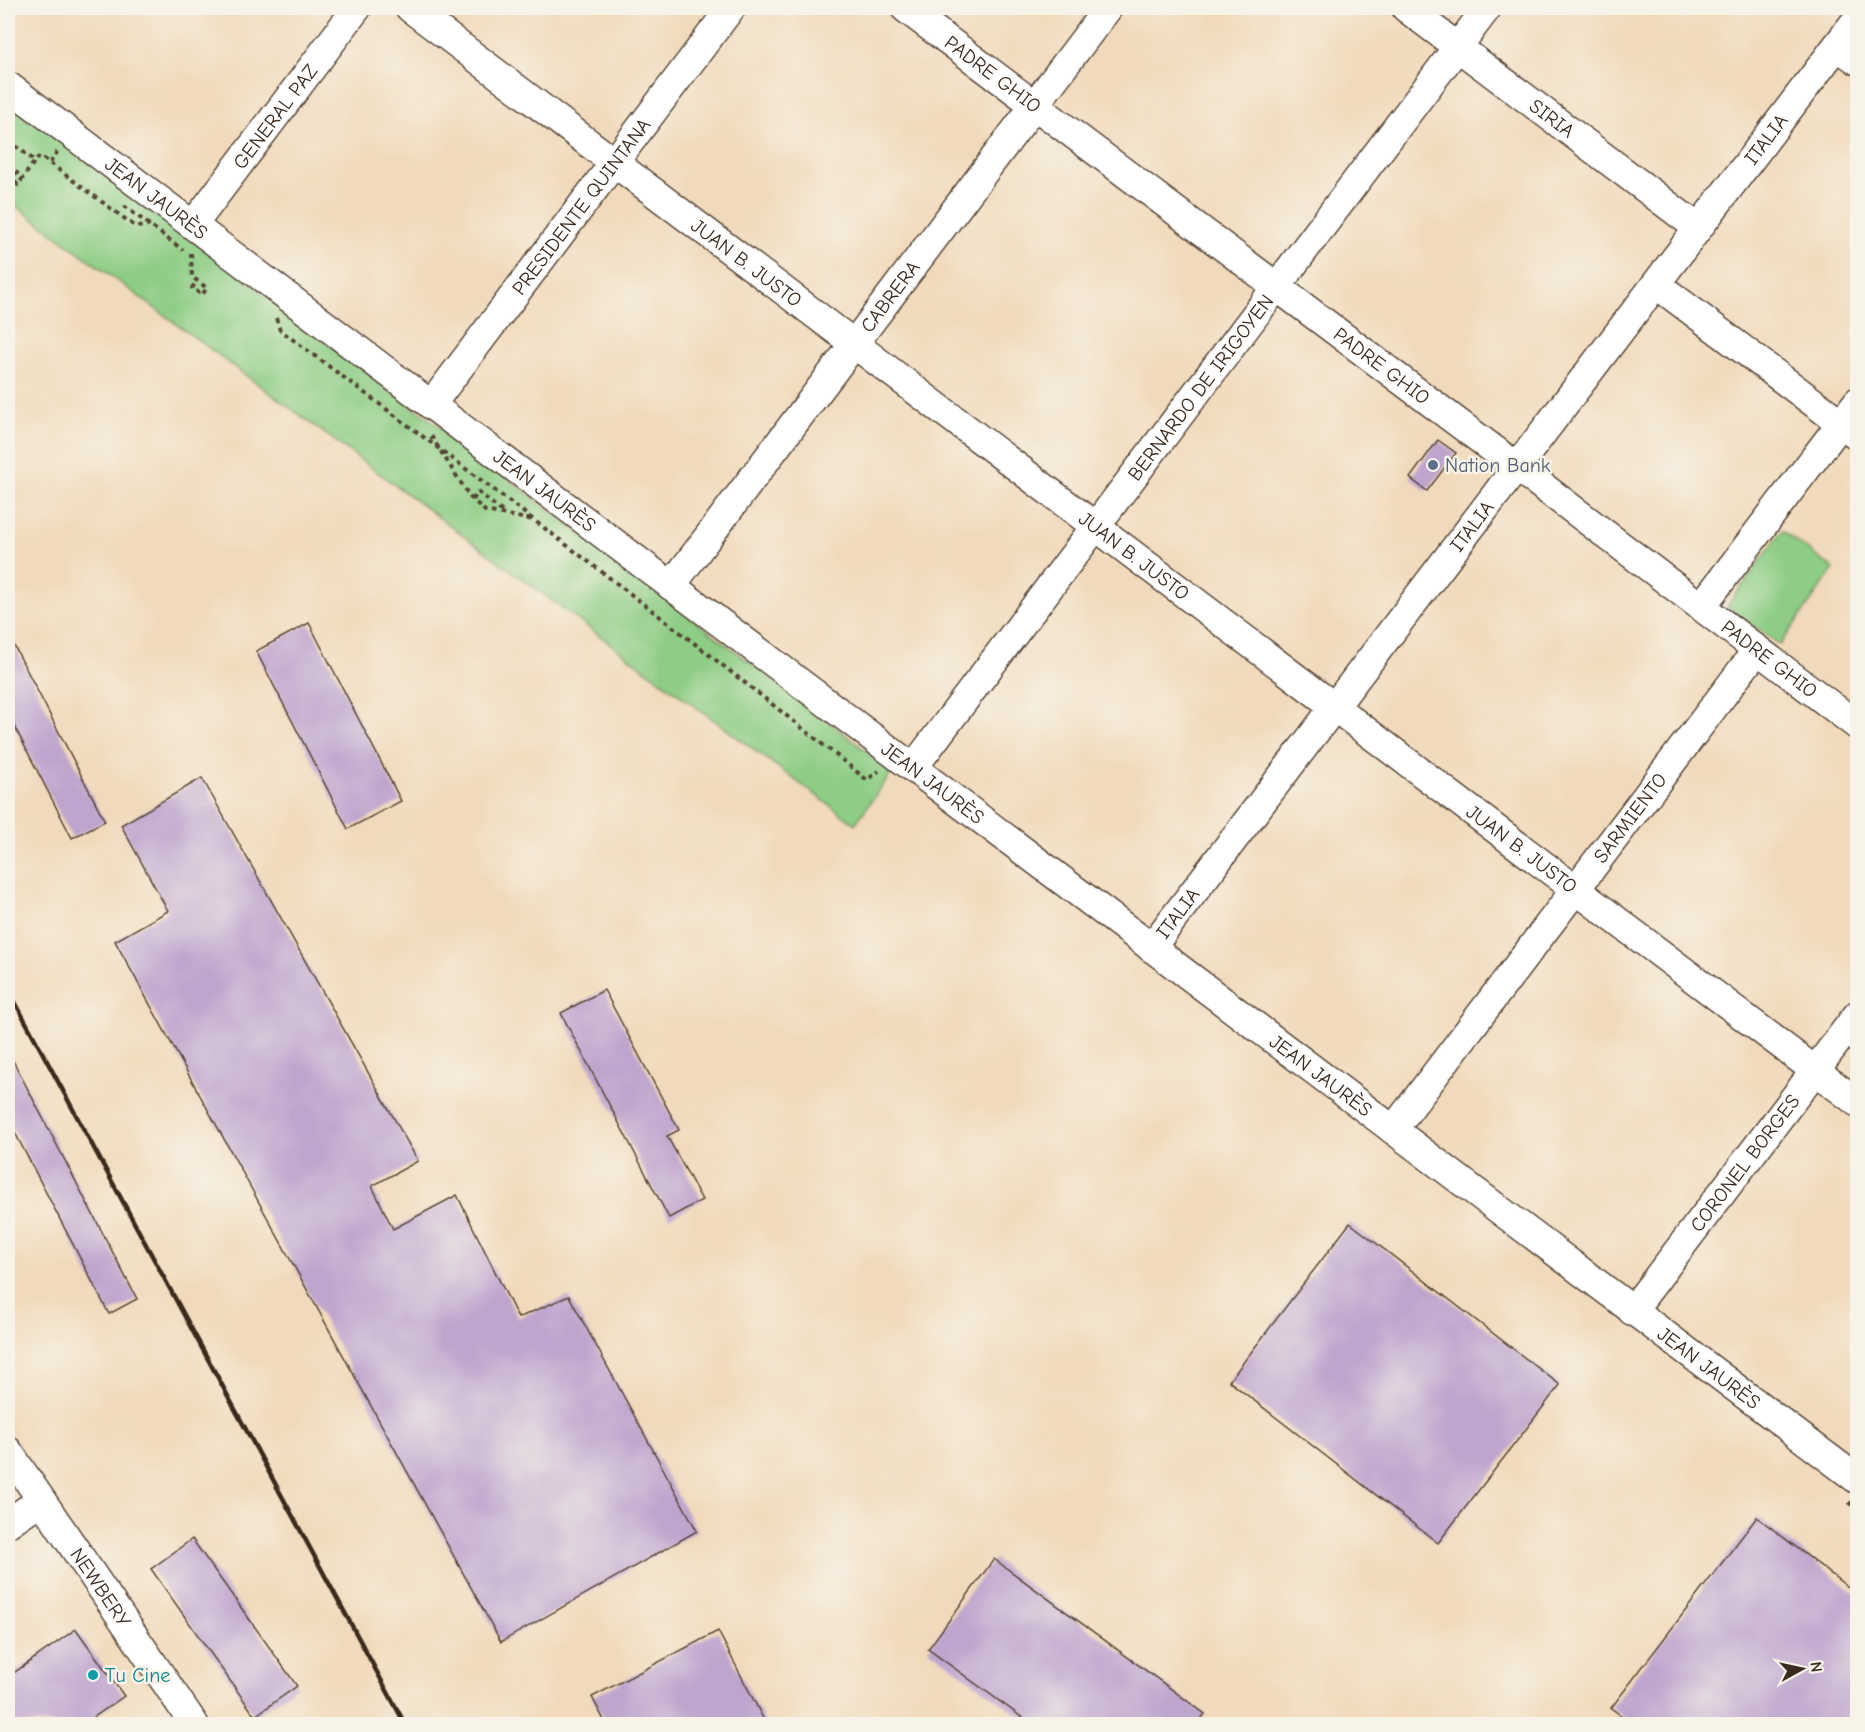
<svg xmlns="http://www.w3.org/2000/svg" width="1865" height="1732" viewBox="0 0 1865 1732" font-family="'Comic Neue',sans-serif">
  <rect width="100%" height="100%" fill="#f7f3e8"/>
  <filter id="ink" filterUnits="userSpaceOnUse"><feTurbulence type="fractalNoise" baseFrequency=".0167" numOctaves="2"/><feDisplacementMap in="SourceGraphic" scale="12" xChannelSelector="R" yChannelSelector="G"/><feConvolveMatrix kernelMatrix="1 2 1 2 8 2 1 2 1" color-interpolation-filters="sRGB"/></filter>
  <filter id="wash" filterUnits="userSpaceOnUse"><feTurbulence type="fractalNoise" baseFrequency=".008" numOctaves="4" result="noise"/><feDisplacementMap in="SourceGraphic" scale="24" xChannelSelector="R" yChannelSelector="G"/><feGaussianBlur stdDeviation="1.35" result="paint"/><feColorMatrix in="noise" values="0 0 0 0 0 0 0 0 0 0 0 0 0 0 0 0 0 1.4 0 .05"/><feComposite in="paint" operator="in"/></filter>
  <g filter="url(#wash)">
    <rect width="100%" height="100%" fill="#f1dabb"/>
    <g fill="#8dcd84" stroke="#647c51" stroke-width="1.5">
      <polygon points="8,99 893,771 855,824 8,200"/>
      <polygon points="1782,531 1834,569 1780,645 1727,606"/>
    </g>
    <g id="blocks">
      <g fill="#bea5ce">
        <polygon points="1438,440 1456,453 1427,491 1410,478"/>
        <polygon points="309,623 401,801 348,829 256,651"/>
        <polygon points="8,634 105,821 72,838 8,714"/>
        <polygon points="202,778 418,1161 372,1186 393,1229 457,1195 518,1318 569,1296 697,1531 501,1642 115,941 168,911 121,825"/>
        <polygon points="604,990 679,1130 667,1136 702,1200 669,1218 561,1013"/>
        <polygon points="8,1051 137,1299 109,1314 8,1119"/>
        <polygon points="1350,1223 1560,1385 1438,1543 1229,1381"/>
        <polygon points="1757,1517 1858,1595 1858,1724 1633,1724 1611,1708"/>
        <polygon points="192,1539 297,1686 255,1716 151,1569"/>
        <polygon points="994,1559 1205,1714 1197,1724 1031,1724 928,1649"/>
        <polygon points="76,1629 124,1696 84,1724 8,1724 8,1677"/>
        <polygon points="718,1631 766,1724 606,1724 592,1697"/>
      </g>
    </g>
  </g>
  <g filter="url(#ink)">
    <use href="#blocks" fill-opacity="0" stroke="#564436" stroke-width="1.5"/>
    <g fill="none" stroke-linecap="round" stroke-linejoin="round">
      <g stroke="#564436" stroke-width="31">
        <g id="minor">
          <path id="s1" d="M410,8l1448,1095"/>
          <path id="s2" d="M905,8l612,459 341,259"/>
          <path id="s3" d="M1406,8l292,220"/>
          <polyline points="1837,46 1858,61"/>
          <path id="s4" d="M8,86l1850,1394"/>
          <path id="s5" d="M193,225l164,-217"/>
          <polyline points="1656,284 1858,436"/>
          <path id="s6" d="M431,405l300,-397"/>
          <path id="s7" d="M671,586l437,-578"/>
          <polyline points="1701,607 1858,401"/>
          <path id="s8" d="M913,768l574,-760"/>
          <path id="s9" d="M1151,948l707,-930"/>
          <path id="s10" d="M1393,1130l364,-480"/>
          <path id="s11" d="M1632,1311l226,-297"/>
          <path id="s12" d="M8,1451l186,273"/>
          <polyline points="8,1523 41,1500"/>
        </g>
      </g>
      <g stroke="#564436" stroke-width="4" stroke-dasharray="4.5 4.5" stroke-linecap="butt">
        <polyline points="8,140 35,161 40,156 136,227 150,225"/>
        <polyline points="50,163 58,151"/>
        <polyline points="8,166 23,178"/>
        <polyline points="8,176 18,185 35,161"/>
        <polyline points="124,206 183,250"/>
        <polyline points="191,253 192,277 207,288 202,295 192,288 197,281"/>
        <path d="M276,318l4,12c198,147 395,295 587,450l12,-9"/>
        <polyline points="431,436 470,497 485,511 533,520"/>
        <polyline points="473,500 478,492 505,514"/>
        <polyline points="1849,1502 1858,1509"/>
      </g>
      <use href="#minor" stroke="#fff" stroke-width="28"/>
      <polyline stroke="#3b2a1e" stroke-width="4.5" points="8,989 405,1724"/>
    </g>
  </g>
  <circle fill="#5c6f8a" stroke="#f7f3e8" stroke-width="2" cx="1433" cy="465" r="6"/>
  <circle fill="#0f9aa8" stroke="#f7f3e8" stroke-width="2" cx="93" cy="1675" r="6"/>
  <g text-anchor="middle" stroke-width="5" stroke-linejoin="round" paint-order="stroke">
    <g font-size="20" fill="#3b2a1e" stroke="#f7f3e8">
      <text dy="7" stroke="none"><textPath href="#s2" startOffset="110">PADRE GHIO</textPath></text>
      <text dy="7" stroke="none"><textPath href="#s5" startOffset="136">GENERAL PAZ</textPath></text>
      <text dy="7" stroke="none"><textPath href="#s3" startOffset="183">SIRIA</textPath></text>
      <text dy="7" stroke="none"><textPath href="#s9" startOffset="1016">ITALIA</textPath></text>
      <text dy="7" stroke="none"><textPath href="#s4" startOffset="186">JEAN JAURÈS</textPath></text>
      <text dy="7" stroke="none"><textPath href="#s6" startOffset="249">PRESIDENTE QUINTANA</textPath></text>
      <text dy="7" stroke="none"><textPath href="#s1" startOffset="422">JUAN B. JUSTO</textPath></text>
      <text dy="7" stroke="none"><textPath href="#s7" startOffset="363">CABRERA</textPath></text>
      <text dy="7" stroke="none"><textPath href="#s2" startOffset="596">PADRE GHIO</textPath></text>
      <text dy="7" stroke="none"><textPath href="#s8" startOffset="477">BERNARDO DE IRIGOYEN</textPath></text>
      <text dy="7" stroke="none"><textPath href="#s4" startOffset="672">JEAN JAURÈS</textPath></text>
      <text dy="7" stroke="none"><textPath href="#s9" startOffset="530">ITALIA</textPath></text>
      <text dy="7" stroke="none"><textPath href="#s1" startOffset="908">JUAN B. JUSTO</textPath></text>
      <text dy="7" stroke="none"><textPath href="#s2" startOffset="1082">PADRE GHIO</textPath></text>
      <text dy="7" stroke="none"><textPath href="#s4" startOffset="1158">JEAN JAURÈS</textPath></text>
      <text dy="7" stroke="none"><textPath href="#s10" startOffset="392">SARMIENTO</textPath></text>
      <text dy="7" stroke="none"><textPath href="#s1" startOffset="1394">JUAN B. JUSTO</textPath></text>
      <text dy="7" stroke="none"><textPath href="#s9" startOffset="44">ITALIA</textPath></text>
      <text dy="7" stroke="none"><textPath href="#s4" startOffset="1644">JEAN JAURÈS</textPath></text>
      <text dy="7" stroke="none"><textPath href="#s11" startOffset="186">CORONEL BORGES</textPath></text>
      <text dy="7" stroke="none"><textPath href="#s4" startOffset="2130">JEAN JAURÈS</textPath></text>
      <text dy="7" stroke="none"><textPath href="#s12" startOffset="165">NEWBERY</textPath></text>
    </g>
    <g font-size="20" fill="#4e5e75" stroke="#f7f3e8" text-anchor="start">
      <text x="1445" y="472">Nation Bank</text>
    </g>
    <g font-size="20" fill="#0d838f" stroke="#f7f3e8" text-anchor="start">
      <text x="105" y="1682">Tu Cine</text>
    </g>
  </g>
  <rect width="1865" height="1732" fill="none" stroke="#f7f3e8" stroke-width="30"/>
  <g transform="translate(1802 1669) rotate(82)" stroke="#f7f3e8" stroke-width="4.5" paint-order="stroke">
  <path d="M0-4.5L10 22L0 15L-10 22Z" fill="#3b2a1e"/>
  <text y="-9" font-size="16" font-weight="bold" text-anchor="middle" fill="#3b2a1e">N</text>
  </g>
</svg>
